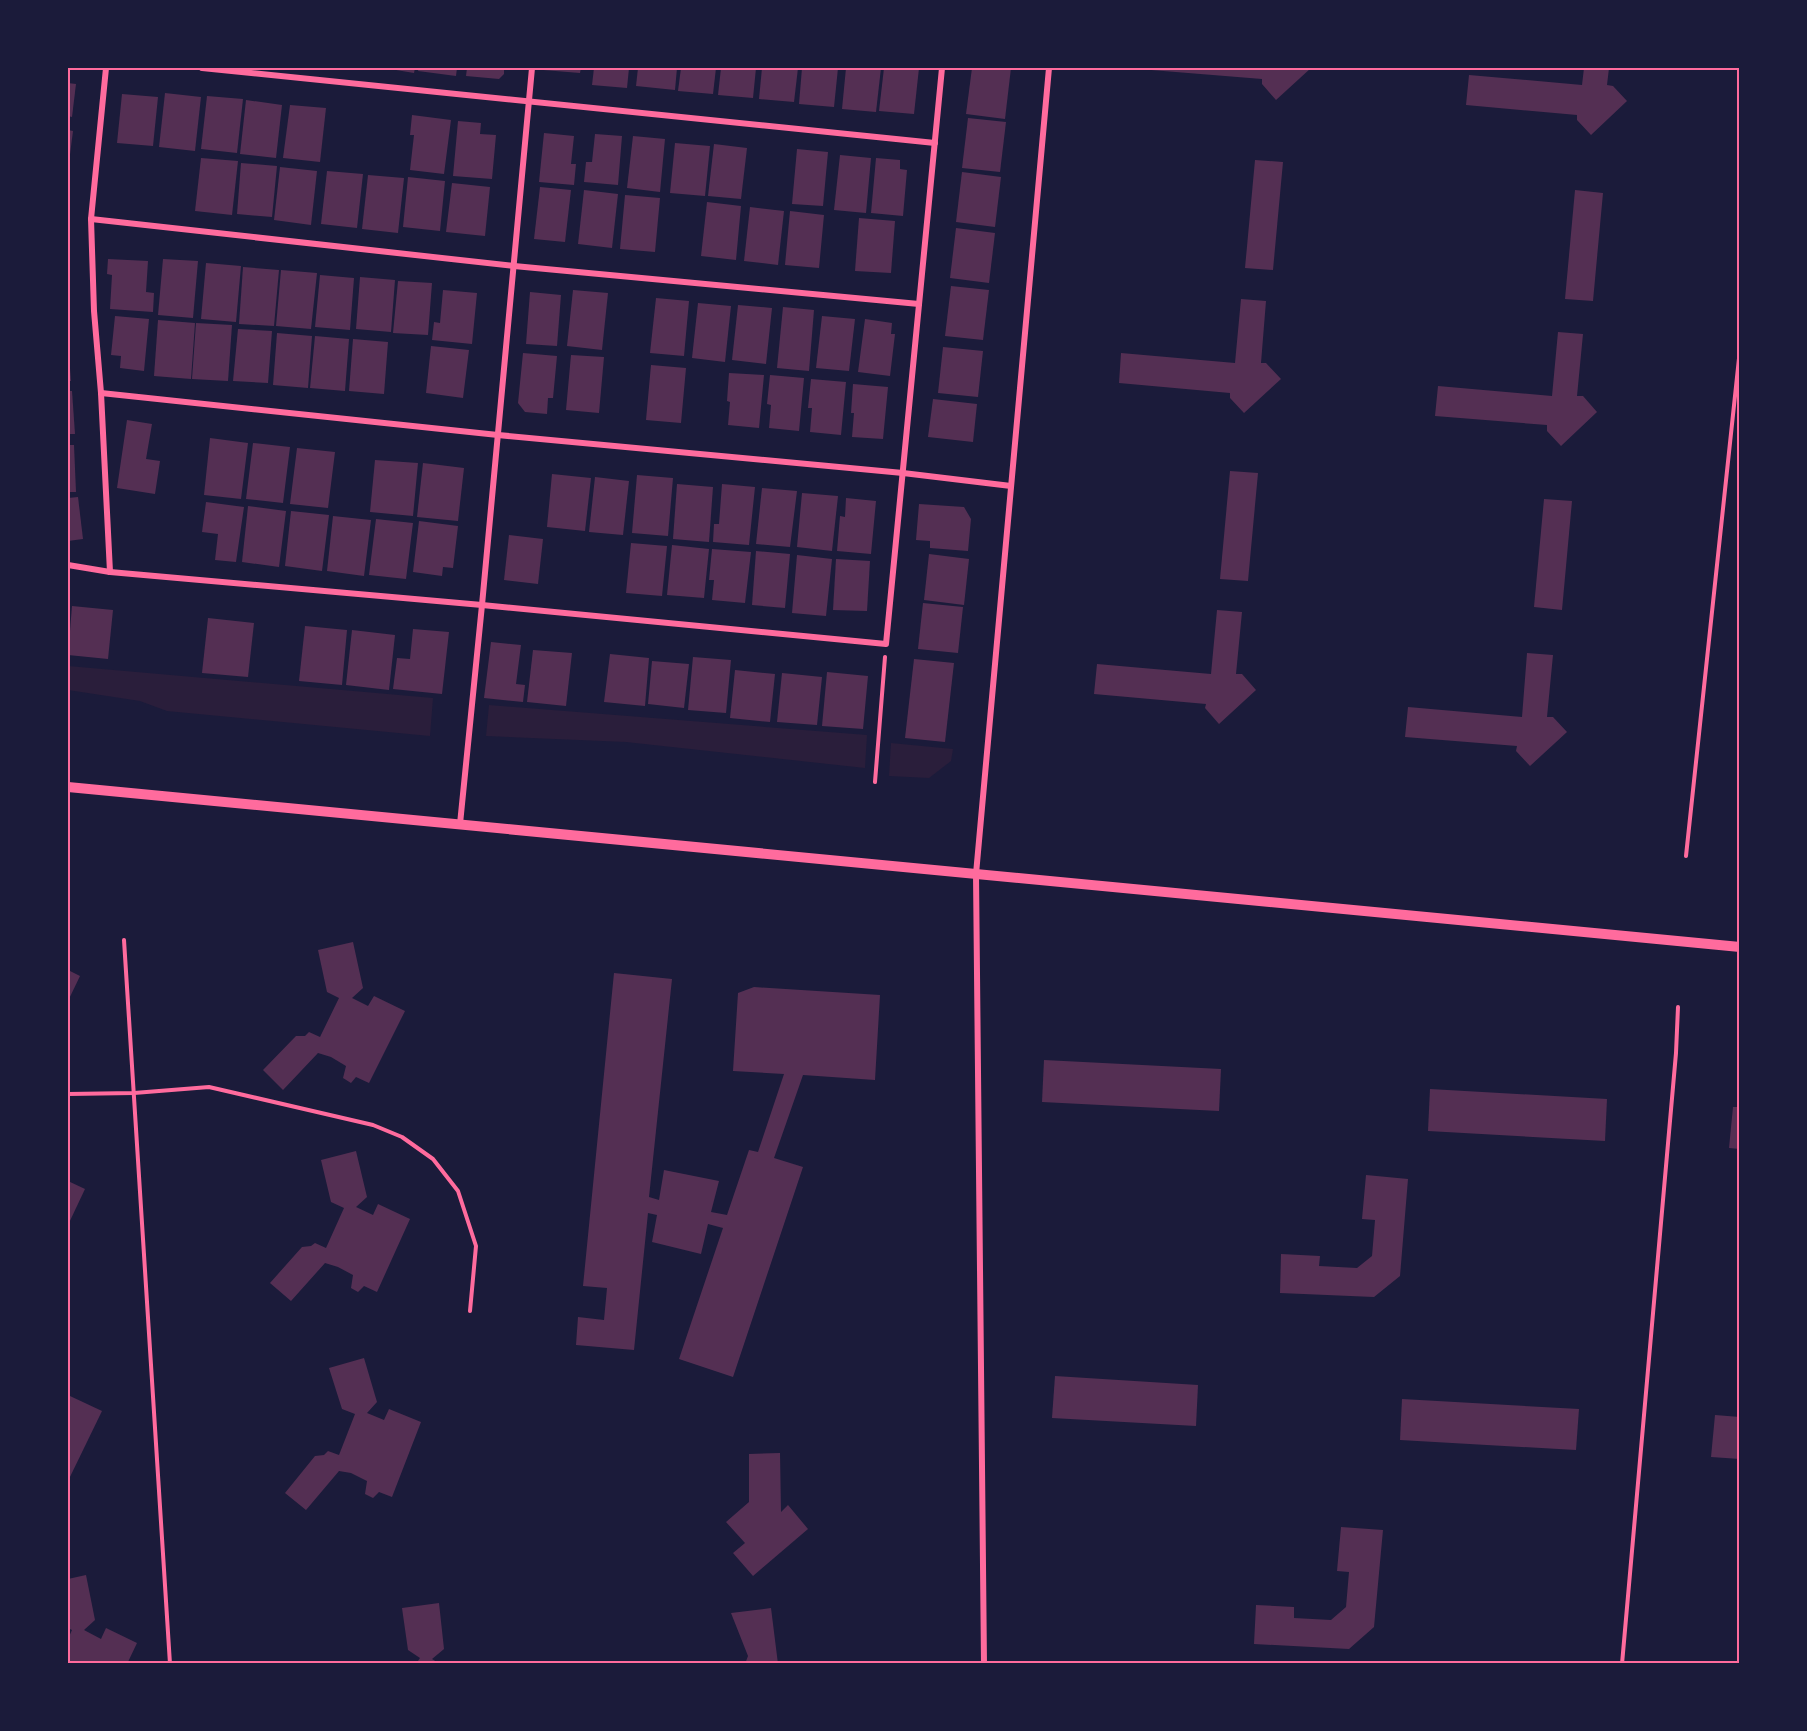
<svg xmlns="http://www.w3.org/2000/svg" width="1807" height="1731" viewBox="0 0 1807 1731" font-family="'Public Sans',sans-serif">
  <rect width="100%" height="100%" fill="#1b1b3a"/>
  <g fill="#2a1e3b">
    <polygon points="68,666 433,698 430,736 167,711 140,701 68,690"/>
    <polygon points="489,705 867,735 865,768 626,742 486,736"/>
    <polygon points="891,743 953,749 951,761 929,778 889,776"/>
  </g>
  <g fill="#542f53">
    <polygon points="384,68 415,68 414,73"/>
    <polygon points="419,68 457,68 456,76 418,71"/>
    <polygon points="467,68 504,68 504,74 499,79 466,76"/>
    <polygon points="543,68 581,68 580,73 543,70"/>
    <polygon points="594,68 629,68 627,88 592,85"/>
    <polygon points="638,68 677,68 675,90 636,86"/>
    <polygon points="681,68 716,68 713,94 678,91"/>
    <polygon points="721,68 756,68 753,98 718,95"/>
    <polygon points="762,68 798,68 794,102 759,99"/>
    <polygon points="802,68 838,68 834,107 799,104"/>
    <polygon points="846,68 881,68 876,112 842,109"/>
    <polygon points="884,68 919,68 914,114 879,111"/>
    <polygon points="972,68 1011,68 1005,119 966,114"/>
    <polygon points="1151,68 1311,68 1276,100 1262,84 1262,79 1151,70"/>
    <polygon points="1584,68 1609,68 1607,85 1613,86 1627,101 1591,135 1577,120 1577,115 1466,105 1469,75 1582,85"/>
    <polygon points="68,83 76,84 72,117 68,116"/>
    <polygon points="165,93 201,97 195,151 159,147"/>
    <polygon points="122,94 158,97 153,146 117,143"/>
    <polygon points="207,96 243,99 237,153 201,149"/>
    <polygon points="246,100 282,105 276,158 240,154"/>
    <polygon points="290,105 326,108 320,162 283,158"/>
    <polygon points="412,115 451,120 444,174 410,170 414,135 410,135"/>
    <polygon points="968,118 1006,122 1000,172 962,168"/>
    <polygon points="458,121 481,123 480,134 496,135 492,179 453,176"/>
    <polygon points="68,130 73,131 69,162 68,162"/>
    <polygon points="544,133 574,136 571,164 576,164 574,185 539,182"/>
    <polygon points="595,134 622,136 618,185 584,182 586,162 592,162"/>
    <polygon points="633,136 665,139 660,192 627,188"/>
    <polygon points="675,143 710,146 705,196 670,193"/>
    <polygon points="714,144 747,148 741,199 708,196"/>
    <polygon points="797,149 828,152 823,206 792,204"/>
    <polygon points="840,155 871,158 866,213 834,210"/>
    <polygon points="201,158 238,161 232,215 195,211"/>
    <polygon points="876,158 900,160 900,169 907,170 903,216 871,213"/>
    <polygon points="1255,160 1283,162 1273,270 1245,268"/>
    <polygon points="241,163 277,166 272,217 237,214"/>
    <polygon points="280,167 317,171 311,225 274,220"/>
    <polygon points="327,171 363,174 357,228 321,224"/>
    <polygon points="962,172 1001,177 995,227 956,222"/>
    <polygon points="368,175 404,178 398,233 362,229"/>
    <polygon points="408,177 445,181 440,231 403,227"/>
    <polygon points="452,183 490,187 485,236 446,232"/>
    <polygon points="540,187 571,190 565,242 534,239"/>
    <polygon points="584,190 618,194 612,248 578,244"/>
    <polygon points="1575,190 1603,193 1593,301 1565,299"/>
    <polygon points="625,195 660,198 655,252 620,249"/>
    <polygon points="707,202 741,206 736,260 701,256"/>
    <polygon points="750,207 784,211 778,265 744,261"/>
    <polygon points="790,211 824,215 819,268 785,265"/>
    <polygon points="859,218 895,221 891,273 855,271"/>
    <polygon points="956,228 995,233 989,283 950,278"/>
    <polygon points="108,259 148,261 146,292 154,293 153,312 110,309 112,275 107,274"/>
    <polygon points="163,259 198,261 193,318 158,315"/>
    <polygon points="206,263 241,266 236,322 201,319"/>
    <polygon points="243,267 279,270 274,326 239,324"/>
    <polygon points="281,270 317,273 311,329 276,326"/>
    <polygon points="320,275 354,278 350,330 315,327"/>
    <polygon points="360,277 395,280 391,332 356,329"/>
    <polygon points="398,281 432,283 428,335 393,333"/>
    <polygon points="951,286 989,290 983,340 945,336"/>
    <polygon points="443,290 477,293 472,344 432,340 434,322 440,323"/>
    <polygon points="573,290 608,293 602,350 567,346"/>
    <polygon points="530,292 561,295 557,346 526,344"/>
    <polygon points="656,298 689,301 684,356 650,353"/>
    <polygon points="1241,299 1266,301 1261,363 1266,363 1281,379 1244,413 1230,398 1230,393 1119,383 1121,353 1235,363"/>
    <polygon points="698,303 731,306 725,362 692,358"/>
    <polygon points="738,305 772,308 766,364 732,360"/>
    <polygon points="783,307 814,310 809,371 777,368"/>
    <polygon points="115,316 149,319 144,371 120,368 121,356 111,355"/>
    <polygon points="822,316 855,319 849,371 816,368"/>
    <polygon points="865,319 892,323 891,334 895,334 890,376 858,372"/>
    <polygon points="158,320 195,323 191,379 154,376"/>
    <polygon points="196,323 232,325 228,381 192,379"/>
    <polygon points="238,329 272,331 268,383 233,381"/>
    <polygon points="1558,332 1583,334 1577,396 1583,396 1597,412 1561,446 1547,431 1547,425 1435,416 1438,386 1552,396"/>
    <polygon points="277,333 312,336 308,388 273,385"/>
    <polygon points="315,336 349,339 345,391 310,388"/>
    <polygon points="353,339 388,342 384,394 349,391"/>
    <polygon points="431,346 469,350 463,398 426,393"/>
    <polygon points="943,347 983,351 978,397 938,393"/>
    <polygon points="523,353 557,356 553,398 548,398 547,414 525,412 518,403"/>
    <polygon points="571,355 604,357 599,413 566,410"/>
    <polygon points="68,356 69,356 71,381 68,381"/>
    <polygon points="651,365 686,368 681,423 646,420"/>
    <polygon points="729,373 764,375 759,428 728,425 730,402 727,401"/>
    <polygon points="770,375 804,378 799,431 769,428 771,405 767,404"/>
    <polygon points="811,379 846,382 841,435 810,432 812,408 808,408"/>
    <polygon points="853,384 888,387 883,439 852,437 854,413 851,413"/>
    <polygon points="68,391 72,391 75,434 68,434"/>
    <polygon points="933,399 977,404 973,442 928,437"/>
    <polygon points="127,420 152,424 146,459 160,461 155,494 117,488"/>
    <polygon points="210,438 248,443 241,499 204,495"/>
    <polygon points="253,443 290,447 283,503 246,499"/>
    <polygon points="68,445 74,445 76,492 68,492"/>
    <polygon points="297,448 335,452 328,508 290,504"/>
    <polygon points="375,460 418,463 413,516 370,512"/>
    <polygon points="423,463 464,468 458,521 417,517"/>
    <polygon points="1230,471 1258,473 1248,581 1220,579"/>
    <polygon points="552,474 591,478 585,531 547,527"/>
    <polygon points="637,475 673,478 668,536 632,533"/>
    <polygon points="595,477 629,481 623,535 589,532"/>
    <polygon points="677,484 713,487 709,542 673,539"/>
    <polygon points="722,484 755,487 749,545 713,542 714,524 719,524"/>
    <polygon points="762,488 797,491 790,547 756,544"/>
    <polygon points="802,493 838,496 832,551 797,547"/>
    <polygon points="78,497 83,539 68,541 68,498"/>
    <polygon points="846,498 876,501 871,554 837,551 840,516 845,517"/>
    <polygon points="1544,499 1572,501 1562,610 1534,607"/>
    <polygon points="206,502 244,507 236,562 215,560 218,534 202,532"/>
    <polygon points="919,504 964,507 971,519 968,551 930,548 930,541 916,540"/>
    <polygon points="248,506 286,511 279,567 242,562"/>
    <polygon points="291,511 329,515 322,571 285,566"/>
    <polygon points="333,516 371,520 364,576 327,571"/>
    <polygon points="376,519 413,523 406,579 369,575"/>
    <polygon points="419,521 458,526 453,568 443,567 442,576 413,572"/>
    <polygon points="509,535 543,539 538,584 504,580"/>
    <polygon points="631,543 667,546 662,596 626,593"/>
    <polygon points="672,545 709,549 704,598 667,595"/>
    <polygon points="712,549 751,552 745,603 712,600 714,580 709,580"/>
    <polygon points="756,551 790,554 785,608 752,605"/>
    <polygon points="929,554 969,559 964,605 924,600"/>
    <polygon points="797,555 832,559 826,616 792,613"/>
    <polygon points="836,559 870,561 867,611 833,610"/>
    <polygon points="923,603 963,607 958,653 918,649"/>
    <polygon points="72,606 113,610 108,659 68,655"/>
    <polygon points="1217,610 1242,612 1236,674 1242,674 1256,690 1219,724 1205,708 1206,704 1094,694 1097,664 1211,674"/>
    <polygon points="208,618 254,623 248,677 202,673"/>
    <polygon points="305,626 347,630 342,685 299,681"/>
    <polygon points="413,629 449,632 442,694 393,689 397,658 410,659"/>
    <polygon points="352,630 395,635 389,690 346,685"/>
    <polygon points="491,642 521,645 516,684 525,685 523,702 484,698"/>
    <polygon points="533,650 572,653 566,706 527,702"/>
    <polygon points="1527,653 1553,655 1547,717 1553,717 1567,732 1530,766 1516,751 1517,746 1405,737 1408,707 1522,717"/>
    <polygon points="610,654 649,658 645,706 604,702"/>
    <polygon points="693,657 731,660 726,713 688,710"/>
    <polygon points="914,659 954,663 945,742 905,738"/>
    <polygon points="652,661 689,664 684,708 648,704"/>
    <polygon points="735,670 775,674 770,722 730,718"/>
    <polygon points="827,672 868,676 863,729 822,726"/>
    <polygon points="782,673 822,677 817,725 777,722"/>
    <polygon points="353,942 363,988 352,998 368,1006 374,996 405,1011 369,1083 356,1077 351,1083 343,1078 346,1066 331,1057 318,1053 283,1090 263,1070 296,1036 305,1036 309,1032 320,1037 339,998 327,992 318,950"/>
    <polygon points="68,970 80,976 68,1001"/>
    <polygon points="614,973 672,979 649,1197 659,1200 664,1170 719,1181 711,1212 727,1215 749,1150 758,1152 784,1074 733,1071 738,993 754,987 880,995 875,1080 803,1075 774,1158 803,1167 733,1377 679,1359 723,1228 708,1224 701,1254 652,1242 657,1215 648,1213 634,1350 576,1345 578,1317 604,1320 607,1288 583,1286"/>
    <polygon points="1044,1060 1221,1069 1219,1111 1042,1102"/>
    <polygon points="1430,1089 1607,1099 1605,1141 1428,1131"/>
    <polygon points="1733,1107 1740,1107 1740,1149 1729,1148"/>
    <polygon points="356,1151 367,1197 356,1207 373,1215 378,1204 410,1219 377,1292 364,1286 358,1292 351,1288 353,1275 338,1267 325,1263 291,1301 270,1283 302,1247 311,1246 315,1243 326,1248 344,1208 331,1202 321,1160"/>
    <polygon points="1366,1175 1408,1179 1400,1276 1374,1297 1280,1293 1281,1254 1320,1256 1319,1266 1357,1268 1372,1256 1375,1220 1362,1219"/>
    <polygon points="68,1181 85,1189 68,1225"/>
    <polygon points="364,1358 377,1402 367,1413 384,1420 389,1409 421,1422 392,1497 379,1492 373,1498 365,1494 367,1481 351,1473 339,1471 306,1510 285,1493 315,1456 324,1455 328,1451 339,1455 355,1414 342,1409 329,1368"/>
    <polygon points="1055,1376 1198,1385 1196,1426 1052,1418"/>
    <polygon points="70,1396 102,1411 68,1481 68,1400"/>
    <polygon points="1402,1399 1579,1409 1576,1450 1400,1440"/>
    <polygon points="1715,1415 1740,1417 1740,1459 1711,1457"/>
    <polygon points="780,1453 781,1512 788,1505 808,1529 753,1576 733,1553 745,1543 726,1522 749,1502 749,1454"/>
    <polygon points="1341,1527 1383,1530 1374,1627 1349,1649 1254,1644 1256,1605 1294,1607 1294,1618 1331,1620 1346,1607 1349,1572 1337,1571"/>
    <polygon points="86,1575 95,1620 84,1630 101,1639 106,1628 137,1643 127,1664 68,1664 68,1639 72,1630 68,1628 68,1579"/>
    <polygon points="439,1603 444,1649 432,1659 440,1664 416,1664 420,1658 408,1650 402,1608"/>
    <polygon points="771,1608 778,1664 745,1664 748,1656 731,1613"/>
  </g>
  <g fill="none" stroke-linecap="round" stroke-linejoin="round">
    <g stroke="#ff6b9d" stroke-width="4">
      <polyline points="875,782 885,657"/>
      <polyline points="1686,856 1740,349"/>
      <polyline points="124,940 170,1664"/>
      <polyline points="68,1094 134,1093 209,1087 373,1125 402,1137 433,1159 458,1191 476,1246 470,1311"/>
      <polyline points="1622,1664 1676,1053 1678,1007"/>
    </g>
    <g stroke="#ff6b9d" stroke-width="6">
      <polyline points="106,68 91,219 94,311 101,393 110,572"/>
      <polyline points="202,68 935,143"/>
      <polyline points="91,219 514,266 919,304"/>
      <polyline points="101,393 498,435 903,473 1011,486"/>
      <polyline points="68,565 110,572 482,605 886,644 942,68"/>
      <polyline points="460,824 482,605 532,68"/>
      <polyline points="984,1664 976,874 1049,68"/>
    </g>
    <polyline stroke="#ff6b9d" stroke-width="10" points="68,787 1740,947"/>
  </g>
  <rect width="1807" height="1731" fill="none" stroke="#1b1b3a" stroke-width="138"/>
  <rect x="69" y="69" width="1669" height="1593" fill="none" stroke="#ff6b9d" stroke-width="2"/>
</svg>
